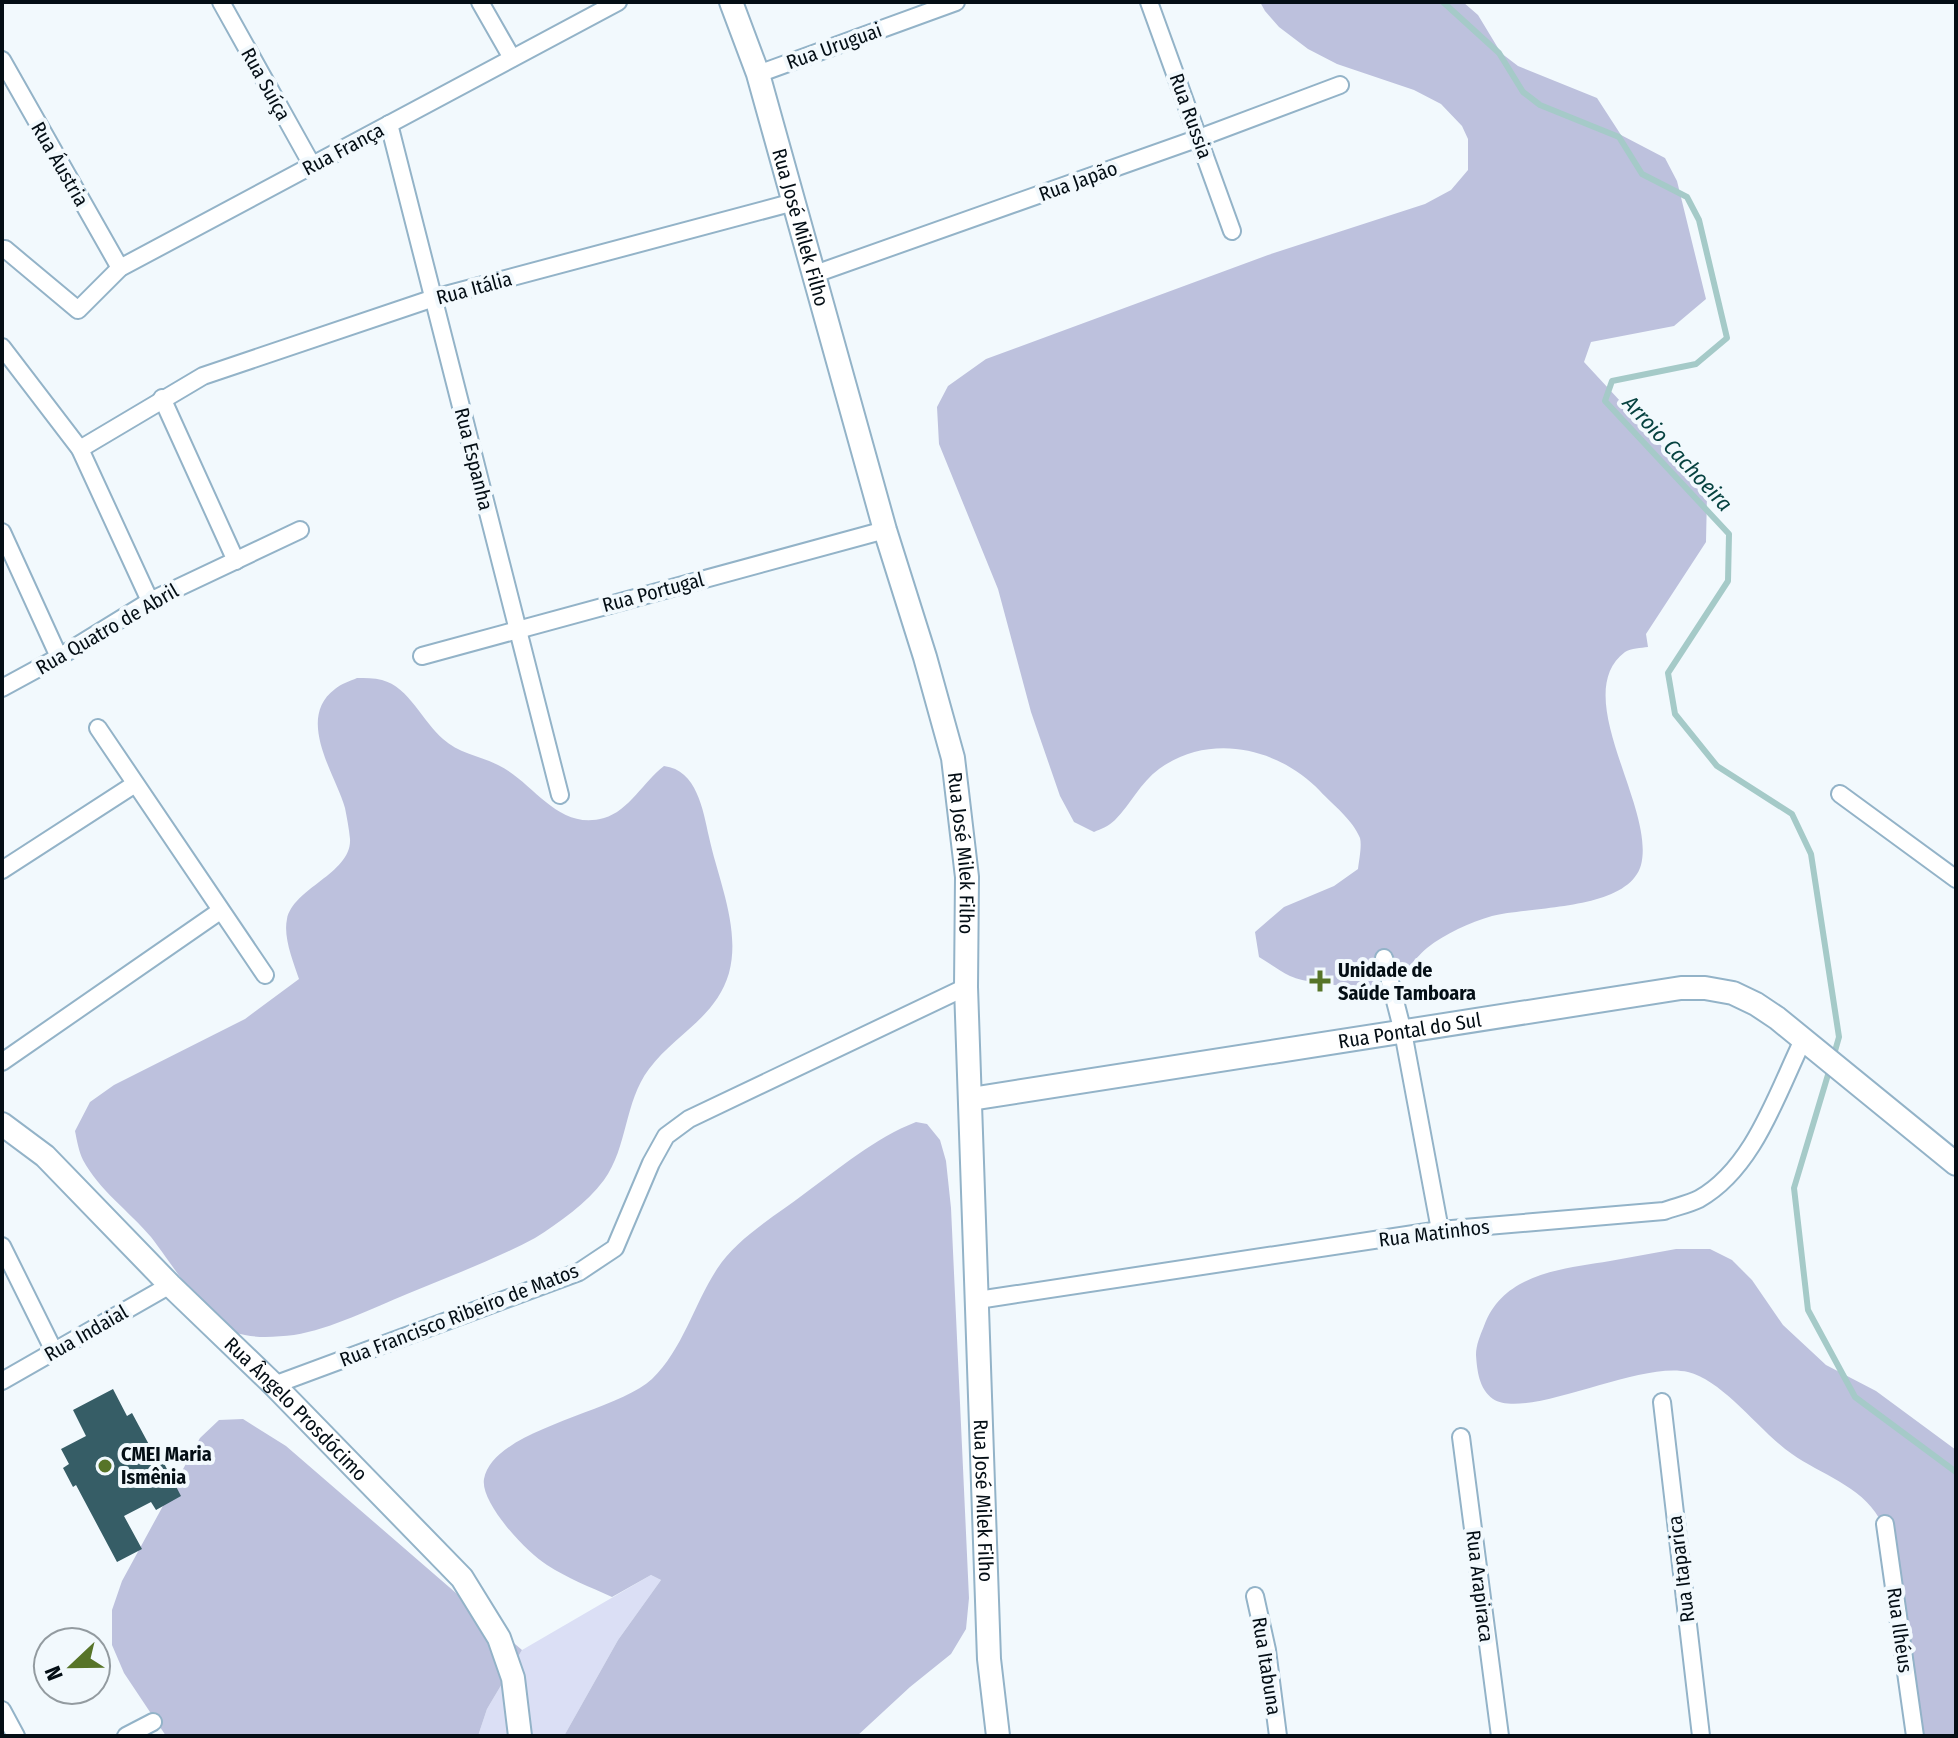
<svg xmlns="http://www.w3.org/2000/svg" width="1958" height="1738" viewBox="0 0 1958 1738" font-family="'Fira Sans Condensed',sans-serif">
  <rect width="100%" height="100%" fill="#f2f9fd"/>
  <polygon fill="#dbdff5" points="651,1575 661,1580 618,1640 564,1736 478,1736 487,1709 522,1650"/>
  <g fill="#bdc1dd">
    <path d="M1260,2h203l15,13 23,38 17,13 79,32 24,37 44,23 12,23 29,118 -32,27 -83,16 -7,20 123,133 -1,47 -60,92 2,13c-7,1 -17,1 -23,5 -57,43 31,155 16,213 -13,46 -111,41 -149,51 -23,7 -46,17 -65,32 -14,12 -27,33 -47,37 -18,4 -73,-1 -90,-9 -10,-5 -21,-13 -31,-19l-4,-25 29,-25 50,-21 24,-17c1,-9 4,-23 2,-31 -7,-18 -27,-33 -40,-47 -41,-43 -110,-59 -161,-22 -19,14 -28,35 -44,51 -6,6 -14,9 -21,12l-20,-10 -14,-26 -29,-84 -33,-123 -59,-145 -2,-37 11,-21 38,-27 282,-104 157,-51 26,-14 17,-20v-31l-6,-13 -21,-22 -27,-14 -77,-26 -29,-15 -29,-22 -14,-16z"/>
    <path d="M357,678c8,0 17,0 25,2 27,7 41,42 61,59 15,14 37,17 55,26 36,17 59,66 106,53 25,-7 40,-37 60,-52 33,4 39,44 45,71 9,42 32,92 20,136 -13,45 -54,61 -80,96 -25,33 -21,78 -45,111 -17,23 -45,43 -69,58 -41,22 -85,38 -128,56 -34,14 -76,35 -113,41 -20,2 -41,4 -60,-3 -26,-10 -65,-72 -83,-95 -22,-26 -52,-47 -68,-77 -4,-8 -6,-19 -8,-29l15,-29 24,-17 131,-66 54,-40c-6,-18 -16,-42 -12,-60 6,-31 65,-46 63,-80 -1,-10 -3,-21 -5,-31 -9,-33 -50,-89 -10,-119 6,-5 15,-8 22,-11z"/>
    <path d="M916,1122l11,2 13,16 6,21 5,47 18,390 -3,31 -15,25 -41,33 -53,49h-293l54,-96 43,-60 -10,-5 -39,22c-22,-10 -45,-19 -65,-32 -20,-12 -67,-62 -63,-86 9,-50 131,-66 168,-100 31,-30 42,-75 65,-110 20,-31 58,-53 87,-75 36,-26 71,-56 112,-72z"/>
    <path d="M1676,1249h34l22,11 20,20 31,45 43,40 50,26 80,59v286h-45l-21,-190c-3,-9 -6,-19 -11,-28 -18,-32 -59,-44 -87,-64 -31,-21 -69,-74 -104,-82 -49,-12 -161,49 -195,27 -14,-10 -16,-29 -17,-44 0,-10 4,-19 8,-29 19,-53 78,-57 126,-65 22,-4 44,-8 66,-12z"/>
    <polygon points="243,1419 286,1446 522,1650 487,1709 478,1736 166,1736 124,1673 112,1645 112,1610 122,1581 200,1438 219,1420"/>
  </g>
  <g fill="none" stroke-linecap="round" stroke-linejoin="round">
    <g stroke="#a5cac8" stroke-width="6">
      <polyline points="1443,2 1499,53 1523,92 1540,105 1619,137 1642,174 1687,197 1699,220 1727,338 1696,364 1612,381 1605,401 1729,534 1728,581 1668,673 1675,714 1717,766 1792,814 1811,854 1839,1037 1833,1058"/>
      <polyline points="1830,1068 1794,1188 1808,1310 1855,1397 1956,1472"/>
    </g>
  </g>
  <polygon fill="#365d66" points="113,1389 127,1416 132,1413 153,1452 157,1450 181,1496 156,1510 151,1502 124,1516 142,1549 117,1562 76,1485 73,1487 63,1468 69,1464 61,1449 86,1436 73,1410"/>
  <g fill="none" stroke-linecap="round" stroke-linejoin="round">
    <g stroke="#93b3c8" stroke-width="20">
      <g id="street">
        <polyline points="221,2 312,165"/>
        <polyline points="480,2 512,58"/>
        <polyline points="1149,2 1232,231"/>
        <polyline points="2,60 120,268"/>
        <polyline points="758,74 956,2"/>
        <polyline points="389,124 560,795"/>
        <polyline points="5,249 78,310 120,268 618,2"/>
        <polyline points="815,274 1199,138 1340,85"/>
        <polyline points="2,347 80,449 150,601"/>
        <polyline points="162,398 236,561"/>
        <polyline points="80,449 203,376 434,298 794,202"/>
        <polyline points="2,532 59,657"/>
        <polyline points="422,656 885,530"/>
        <polyline points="2,688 59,657 150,601 300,530"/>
        <polyline points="98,728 265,975"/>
        <polyline points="1840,794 1956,879"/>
        <polyline points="2,870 135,784"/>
        <polyline points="1384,958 1403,1032 1440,1230"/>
        <polyline points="2,1062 220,911"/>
        <polyline points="2,1246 54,1351"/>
        <path d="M978,1300l462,-70 224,-19c11,-4 25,-7 35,-12 55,-31 78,-106 104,-159"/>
        <polyline points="2,1381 170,1285"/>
        <polyline points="274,1385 579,1272 615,1248 651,1163 666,1136 689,1119 966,987"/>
        <polyline points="1662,1402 1701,1736"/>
        <polyline points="1461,1437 1500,1736"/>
        <polyline points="1885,1524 1915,1736"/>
        <polyline points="1255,1596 1267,1650 1278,1736"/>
        <polyline points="2,1710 16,1736"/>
        <polyline points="126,1736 153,1722"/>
      </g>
    </g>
    <g stroke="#93b3c8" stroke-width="26">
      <g id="secondary">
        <path id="s1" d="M731,2l27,72 127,456 40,127 28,101 14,119 -1,110 23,672 9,77"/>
        <path id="s2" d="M971,1099l710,-111h24l28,5 23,11 21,14 179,146"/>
        <path id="s3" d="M2,1124l43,32 125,129 104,100 188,193 37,60 14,40 7,58"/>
      </g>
    </g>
    <use href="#street" stroke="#fff" stroke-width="16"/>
    <use href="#secondary" stroke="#fff" stroke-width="22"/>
  </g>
  <g fill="#577428" stroke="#f2f9fd" stroke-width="3">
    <path d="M1316 969h8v8h8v8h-8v8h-8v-8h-8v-8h8z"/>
    <circle cx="105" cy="1466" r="8"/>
  </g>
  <g text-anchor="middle" stroke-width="8" stroke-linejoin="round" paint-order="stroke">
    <g font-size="20" fill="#040e15" stroke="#f2f9fd">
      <text transform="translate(834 46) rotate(-20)" y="7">Rua Uruguai</text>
      <text transform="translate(266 84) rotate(61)" y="7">Rua Suíça</text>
      <text transform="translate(1191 116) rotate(70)" y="7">Rua Russia</text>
      <text transform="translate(343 149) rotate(-28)" y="7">Rua França</text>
      <text transform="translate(60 164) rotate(60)" y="7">Rua Áustria</text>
      <text transform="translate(1078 181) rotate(-20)" y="7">Rua Japão</text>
      <text dy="7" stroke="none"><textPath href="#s1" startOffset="236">Rua José Milek Filho</textPath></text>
      <text transform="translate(474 288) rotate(-15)" y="7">Rua Itália</text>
      <text transform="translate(474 459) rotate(76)" y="7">Rua Espanha</text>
      <text transform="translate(653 592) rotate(-15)" y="7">Rua Portugal</text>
      <text transform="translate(107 629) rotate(-30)" y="7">Rua Quatro de Abril</text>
      <text dy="7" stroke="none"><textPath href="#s1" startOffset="884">Rua José Milek Filho</textPath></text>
      <text dy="7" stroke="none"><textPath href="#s2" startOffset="444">Rua Pontal do Sul</textPath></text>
      <text transform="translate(1434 1233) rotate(-7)" y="7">Rua Matinhos</text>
      <text transform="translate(459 1315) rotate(-21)" y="7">Rua Francisco Ribeiro de Matos</text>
      <text transform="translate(86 1333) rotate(-30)" y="7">Rua Indaial</text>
      <text dy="7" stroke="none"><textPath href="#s3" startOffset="410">Rua Ângelo Prosdócimo</textPath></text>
      <text dy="7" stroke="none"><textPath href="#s1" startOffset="1532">Rua José Milek Filho</textPath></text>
      <text transform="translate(1681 1569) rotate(-97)" y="7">Rua Itaparica</text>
      <text transform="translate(1480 1586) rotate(83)" y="7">Rua Arapiraca</text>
      <text transform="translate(1900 1630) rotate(82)" y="7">Rua Ilhéus</text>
      <text transform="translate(1267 1666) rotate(81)" y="7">Rua Itabuna</text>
    </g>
    <g font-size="20" font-weight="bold" fill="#040e15" stroke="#f2f9fd" text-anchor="start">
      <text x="1338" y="977">Unidade de<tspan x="1338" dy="23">Saúde Tamboara</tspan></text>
      <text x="121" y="1461">CMEI Maria<tspan x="121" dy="23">Ismênia</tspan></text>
    </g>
    <g font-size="22" font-style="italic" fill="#064240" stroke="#f2f9fd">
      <text transform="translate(1678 453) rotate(47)" y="8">Arroio Cachoeira</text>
    </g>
  </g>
  <rect width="1958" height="1738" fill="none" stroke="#040e15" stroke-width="8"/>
  <g transform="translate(72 1666) rotate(248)"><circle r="38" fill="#f2f9fd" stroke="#939ba0" stroke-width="2"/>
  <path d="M0-6L14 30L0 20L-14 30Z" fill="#577428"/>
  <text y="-12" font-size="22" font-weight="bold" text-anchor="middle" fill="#040e15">N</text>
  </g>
</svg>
